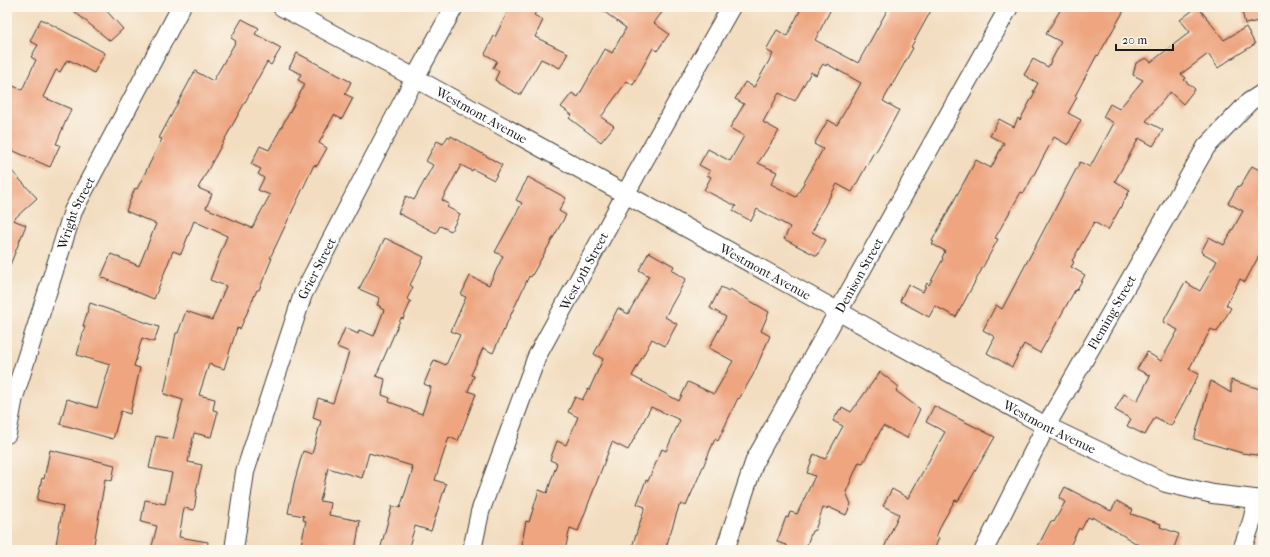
<svg xmlns="http://www.w3.org/2000/svg" width="1270" height="557" viewBox="0 0 1270 557" font-family="'IM FELL French Canon',serif">
  <rect width="100%" height="100%" fill="#fbf7ec"/>
  <filter id="ink" filterUnits="userSpaceOnUse"><feTurbulence type="fractalNoise" baseFrequency=".025" numOctaves="2"/><feDisplacementMap in="SourceGraphic" scale="8" xChannelSelector="R" yChannelSelector="G"/><feConvolveMatrix kernelMatrix="1 2 1 2 8 2 1 2 1" color-interpolation-filters="sRGB"/></filter>
  <filter id="wash" filterUnits="userSpaceOnUse"><feTurbulence type="fractalNoise" baseFrequency=".012" numOctaves="4" result="noise"/><feDisplacementMap in="SourceGraphic" scale="16" xChannelSelector="R" yChannelSelector="G"/><feGaussianBlur stdDeviation="0.9" result="paint"/><feColorMatrix in="noise" values="0 0 0 0 0 0 0 0 0 0 0 0 0 0 0 0 0 1.4 0 .05"/><feComposite in="paint" operator="in"/></filter>
  <g filter="url(#wash)">
    <rect width="100%" height="100%" fill="#f3ddc0"/>
    <g id="blocks">
      <g fill="#eea580" fill-rule="evenodd">
        <polygon points="69,7 103,7 123,29 110,41"/>
        <polygon points="510,7 539,7 534,15 543,20 535,37 568,53 560,68 541,59 520,95 498,83 498,82 495,80 499,71 493,68 497,61 485,54 494,36 495,37"/>
        <polygon points="598,7 666,7 654,23 669,34 657,51 653,48 633,85 627,81 601,117 614,126 601,142 569,118 572,115 561,107 572,93 578,97 605,49 612,53 626,28"/>
        <path d="M802,7h30l-17,33 43,23 31,-56h44l-22,40 2,1 -30,53 16,9 -15,28 -9,15 -1,-1 -22,40 -15,-8 -22,39h2l-5,9 14,8 -9,16 -33,-17 6,-12 -33,-18 -6,12 -18,-10 3,-5 -32,-16 7,-13 -4,-2 3,-4 -11,-6 9,-16 22,12 14,-25 -14,-8 14,-24 -9,-5 10,-17 9,5 19,-33 -7,-4 11,-20 10,6zM823,64l3,2 1,-2 34,19 -24,42 -9,-5 -14,24 9,5 -27,48 -25,-13 6,-12 -19,-9 21,-32 -16,-9 16,-29 16,8 16,-29 5,3z"/>
        <polygon points="1062,7 1126,7 1098,56 1097,55 1075,96 1077,97 1068,113 1081,120 1068,145 1054,137 1024,193 1021,192 995,238 998,239 956,317 935,306 929,317 900,301 908,284 923,292 927,283 929,285 943,259 942,258 945,251 932,244 934,242 932,241 976,160 991,168 1004,143 990,136 999,119 1014,127 1018,118 1020,120 1035,92 1033,92 1038,83 1024,75 1033,59 1048,67 1061,42 1046,34"/>
        <polygon points="1197,7 1198,7 1224,40 1246,27 1255,44 1228,61 1218,68 1208,54 1181,74 1186,78 1184,80 1195,89 1183,104 1170,92 1146,121 1163,130 1153,146 1139,138 1115,181 1130,190 1108,230 1094,222 1072,261 1074,262 1071,267 1085,275 1076,291 1075,290 1040,353 1024,344 1012,367 987,353 995,337 983,330 996,305 1002,309 1080,162 1090,167 1114,123 1103,117 1110,104 1119,109 1143,80 1133,75 1136,63 1146,58 1151,62 1190,32 1180,20"/>
        <polygon points="1241,7 1263,7 1263,20 1245,24"/>
        <polygon points="41,19 105,53 94,73 69,60 69,62 67,60 60,72 56,70 43,97 71,109 56,144 60,145 50,167 7,148 7,83 22,90 36,60 31,57 38,45 30,41"/>
        <polygon points="242,19 259,28 255,34 281,48 271,65 267,62 198,188 212,194 206,208 252,228 270,195 258,190 264,178 258,174 261,169 251,164 260,146 269,150 305,84 298,80 301,74 289,68 297,53 351,82 345,94 353,98 342,119 334,115 319,143 327,148 317,166 314,165 270,258 272,258 259,290 257,290 240,329 237,328 224,369 209,364 199,395 215,399 213,410 217,411 217,415 211,437 194,433 188,462 202,465 196,492 197,492 194,510 184,508 179,537 208,542 207,550 151,550 157,526 141,522 145,500 165,504 172,473 149,468 156,436 173,439 183,400 164,394 176,333 178,333 186,311 212,320 226,286 210,280 227,236 194,221 181,254 173,251 154,299 101,277 111,254 139,266 156,224 126,211 135,188 137,189 162,139 159,138 195,71 213,81 236,41 231,38"/>
        <polygon points="448,136 450,138 451,136 502,165 494,180 473,169 472,171 461,165 442,200 449,204 447,207 460,214 451,231 440,226 436,233 398,213 406,196 414,200 433,165 426,161 437,141 443,144"/>
        <polygon points="7,166 37,198 13,220 26,225 8,270"/>
        <polygon points="1252,166 1263,172 1263,248 1245,282 1240,279 1226,305 1231,308 1217,332 1211,329 1189,369 1199,374 1171,426 1155,417 1145,435 1127,426 1131,419 1115,410 1124,394 1137,401 1150,376 1137,369 1147,352 1161,361 1178,330 1163,322 1185,282 1200,291 1217,261 1201,252 1209,237 1224,245 1243,211 1228,203 1238,186 1240,187"/>
        <polygon points="528,177 566,198 559,211 566,215 531,277 529,276 493,353 483,348 471,375 474,376 468,391 476,394 458,441 449,437 435,480 446,484 431,531 415,526 408,550 380,550 392,506 400,508 413,469 411,468 412,466 369,453 362,478 328,468 320,501 331,503 329,515 360,521 355,550 300,550 306,521 303,520 304,516 288,513 294,483 303,451 312,454 321,421 313,418 318,398 333,403 349,352 337,347 345,328 358,334 359,330 374,336 384,310 380,308 380,306 377,305 380,298 359,289 385,238 424,257 410,285 413,287 407,299 411,301 403,319 401,318 376,376 385,379 382,395 390,398 389,402 422,414 431,387 424,384 434,360 446,365 460,335 451,331 466,297 461,295 470,276 489,285 503,256 495,252 522,203 516,200"/>
        <polygon points="649,252 674,266 672,270 686,279 665,317 677,324 665,346 652,339 632,376 679,401 688,382 714,394 733,361 709,348 726,317 710,308 721,287 729,291 730,289 769,312 761,331 770,336 753,375 739,399 738,398 718,441 715,439 686,506 681,504 680,506 679,506 665,550 631,550 645,507 637,504 646,480 648,481 662,449 666,451 680,420 651,407 628,450 612,442 578,531 570,528 565,550 521,550 523,544 522,543 526,521 529,522 539,490 547,493 557,463 550,460 557,441 566,445 578,417 568,412 575,397 582,400 588,389 589,390 603,359 594,354 618,308 628,314 649,276 639,270"/>
        <polygon points="90,303 159,327 154,342 142,338 134,366 140,368 130,414 121,411 113,439 60,424 67,399 97,408 110,365 77,355 85,326 83,326"/>
        <polygon points="880,372 899,387 896,391 920,409 907,438 883,426 863,463 859,462 846,492 851,504 846,515 828,507 827,509 823,508 815,530 812,531 805,550 786,550 787,545 777,542 786,517 788,518 790,512 797,514 815,476 807,473 814,454 825,459 843,426 833,421 840,409 841,410 842,407 851,412"/>
        <polygon points="1231,380 1263,390 1263,456 1242,453 1194,439 1211,381 1231,393"/>
        <polygon points="934,406 995,437 958,501 955,500 942,523 936,537 939,538 934,550 883,550 899,514 883,506 892,489 908,498 945,432 926,422"/>
        <polygon points="50,450 115,465 112,481 105,479 93,550 55,550 63,506 37,500 42,478 44,479"/>
        <polygon points="1065,487 1111,511 1117,501 1133,510 1131,514 1161,524 1160,527 1179,534 1173,550 1153,550 1134,543 1134,542 1092,517 1092,519 1088,517 1081,530 1079,528 1068,550 1046,550 1038,546 1051,521 1054,522 1065,502 1059,498"/>
      </g>
    </g>
  </g>
  <g filter="url(#ink)">
    <use href="#blocks" fill-opacity="0" stroke="#3c3935" stroke-width="1"/>
    <g fill="none" stroke-linecap="round" stroke-linejoin="round">
      <g stroke="#3c3935" stroke-width="20">
        <g id="street">
          <path id="s1" d="M282,7l133,71 631,348 120,57 47,11 50,6"/>
          <path id="s2" d="M7,434l7,-37 59,-186 108,-204"/>
          <path id="s3" d="M234,550l11,-78 58,-178 112,-216 39,-71"/>
          <path id="s4" d="M472,550l8,-38 57,-156 100,-183 94,-166"/>
          <path id="s5" d="M725,550l30,-90 254,-453"/>
          <path id="s6" d="M984,550l62,-124 160,-279 43,-45 14,-9"/>
          <polyline points="1242,550 1252,521 1257,501"/>
        </g>
      </g>
      <use href="#street" stroke="#fff" stroke-width="18"/>
    </g>
  </g>
  <g text-anchor="middle" stroke-width="3" stroke-linejoin="round" paint-order="stroke">
    <g font-size="13" fill="#1c1c1c" stroke="#fbf7ec">
      <text dy="5" stroke="none"><textPath href="#s1" startOffset="227">Westmont Avenue</textPath></text>
      <text dy="5" stroke="none"><textPath href="#s2" startOffset="232">Wright Street</textPath></text>
      <text dy="5" stroke="none"><textPath href="#s3" startOffset="295">Grier Street</textPath></text>
      <text dy="5" stroke="none"><textPath href="#s4" startOffset="302">West 9th Street</textPath></text>
      <text dy="5" stroke="none"><textPath href="#s1" startOffset="551">Westmont Avenue</textPath></text>
      <text dy="5" stroke="none"><textPath href="#s5" startOffset="307">Denison Street</textPath></text>
      <text dy="5" stroke="none"><textPath href="#s6" startOffset="270">Fleming Street</textPath></text>
      <text dy="5" stroke="none"><textPath href="#s1" startOffset="875">Westmont Avenue</textPath></text>
    </g>
  </g>
  <rect width="1270" height="557" fill="none" stroke="#fbf7ec" stroke-width="24"/>
  <path d="M1116 44v6h57v-6" fill="none" stroke="#1c1c1c" stroke-width="2"/>
  <text x="1122" y="44" font-size="12" fill="#1c1c1c" stroke="#fbf7ec" stroke-width="3" paint-order="stroke">20 m</text>
</svg>
